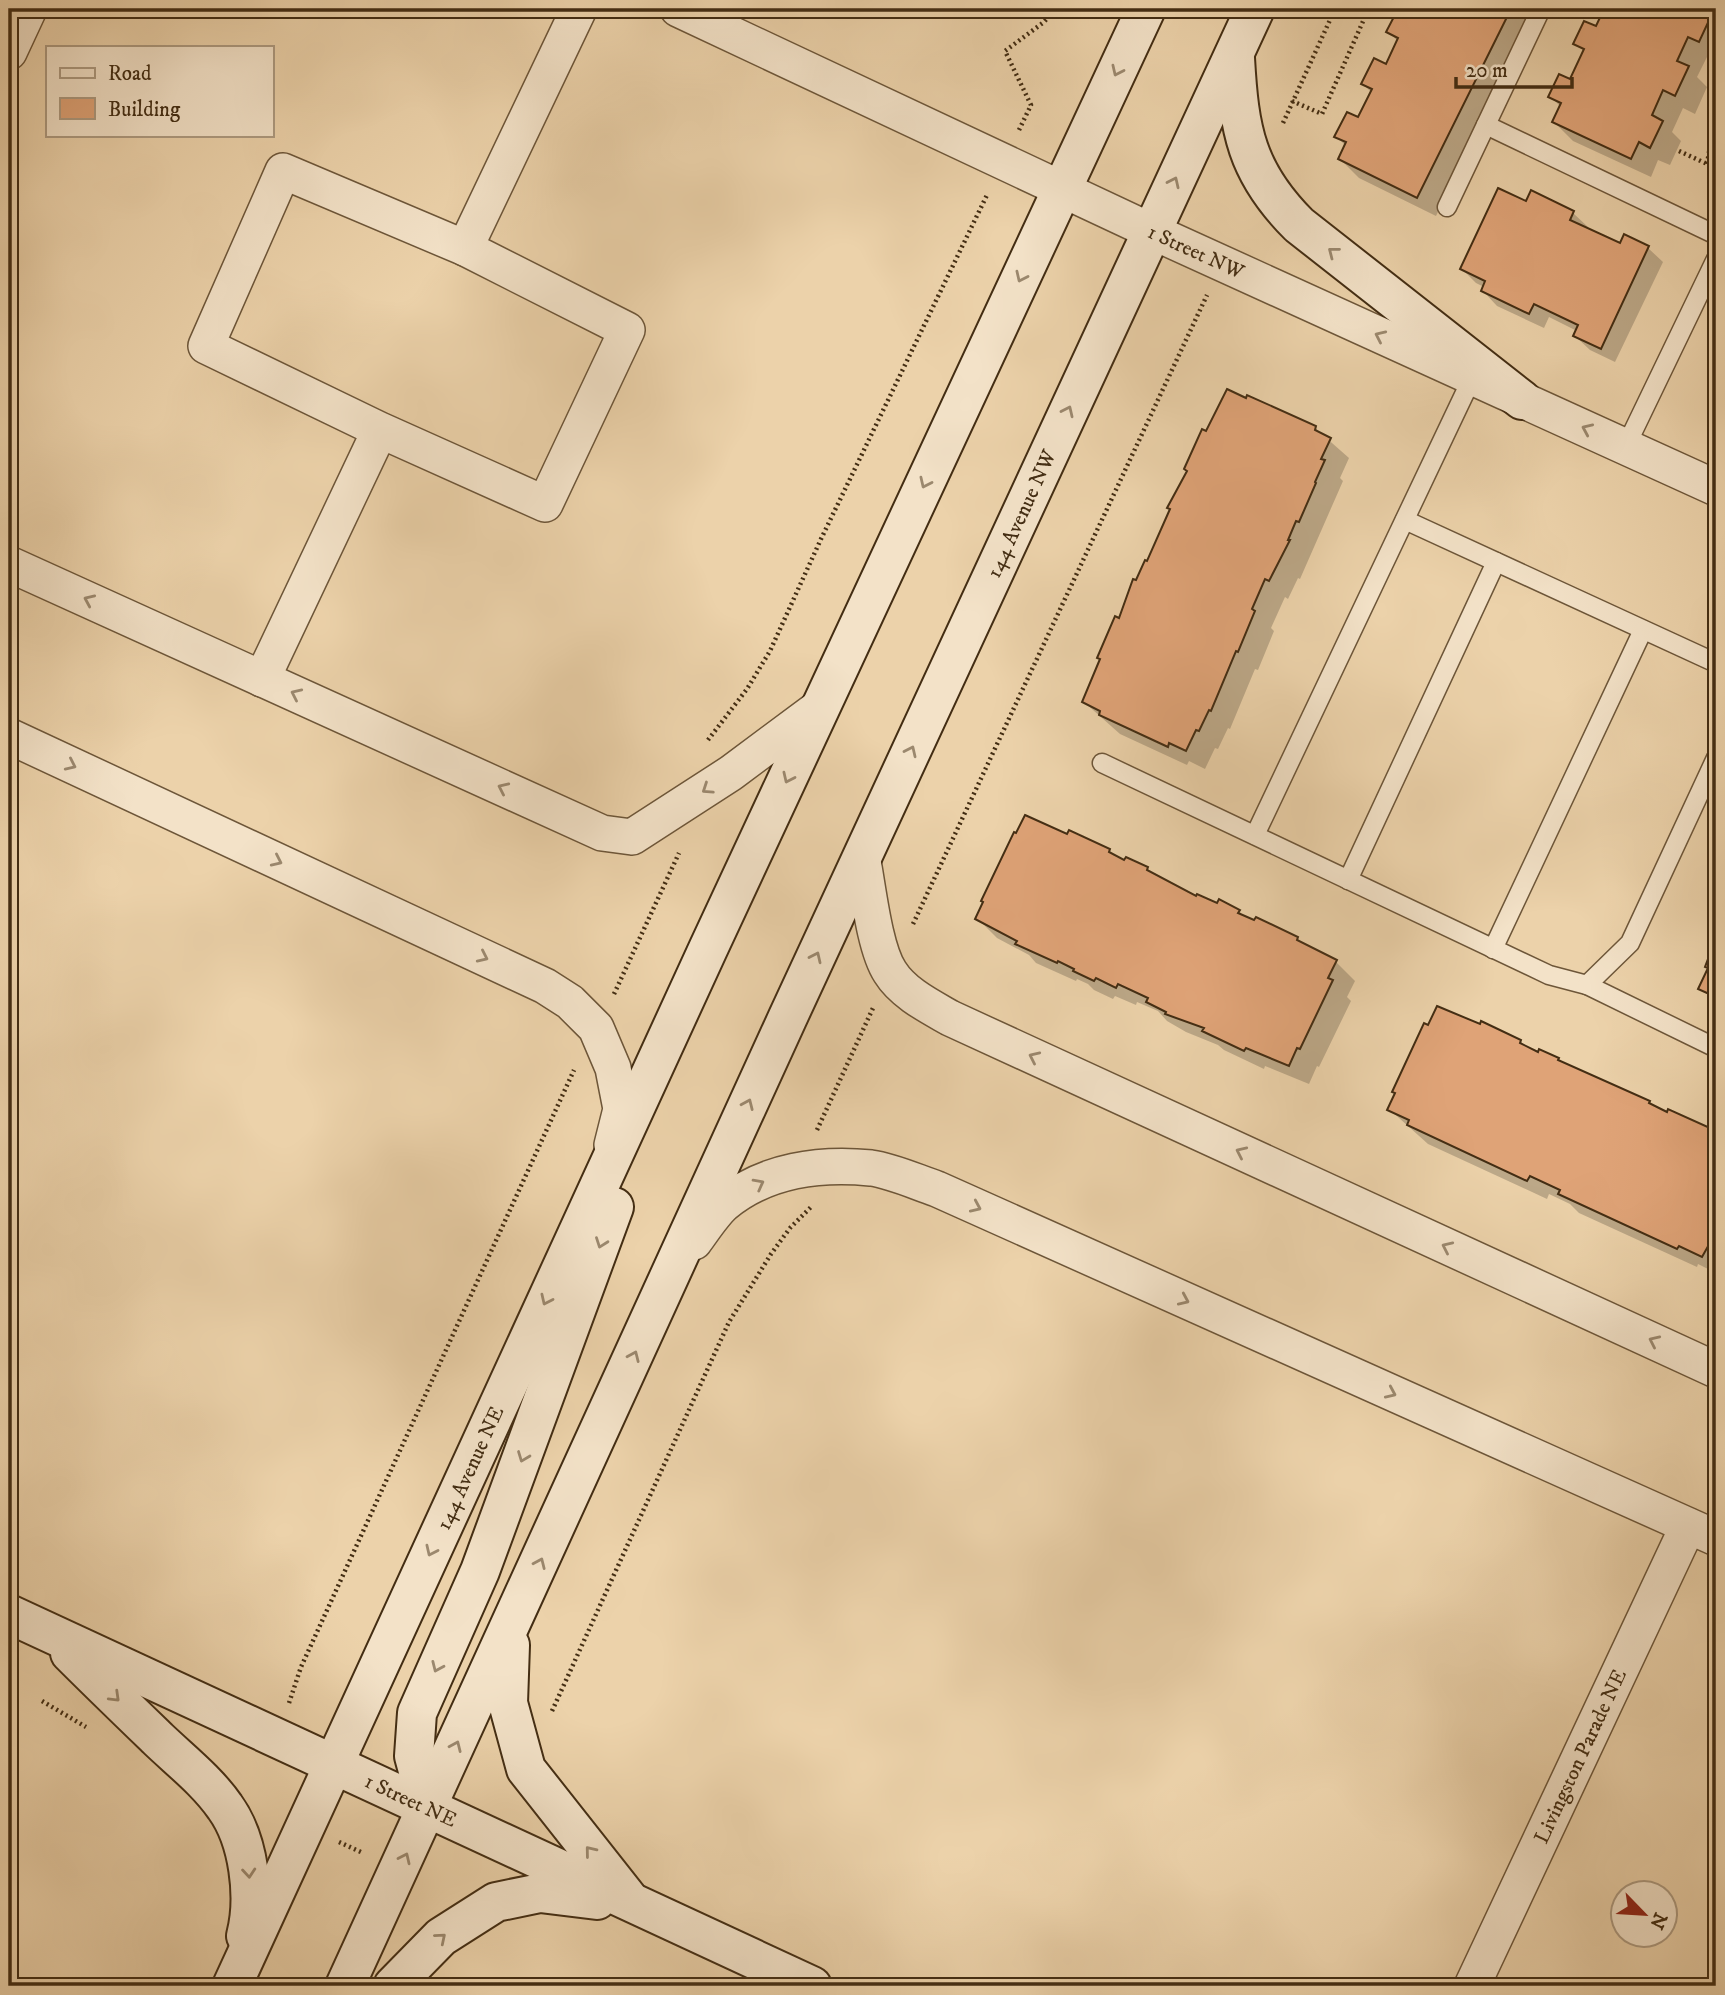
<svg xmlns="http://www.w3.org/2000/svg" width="1725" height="1995" viewBox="0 0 1725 1995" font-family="'IM FELL DW Pica',serif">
  <rect width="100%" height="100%" fill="#ecd2aa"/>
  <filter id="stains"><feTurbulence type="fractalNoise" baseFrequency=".00286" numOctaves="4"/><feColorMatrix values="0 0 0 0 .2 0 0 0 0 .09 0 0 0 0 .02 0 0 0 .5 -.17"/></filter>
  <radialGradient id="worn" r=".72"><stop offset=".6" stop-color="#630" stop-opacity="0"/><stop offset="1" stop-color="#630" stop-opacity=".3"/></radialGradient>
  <g fill="#0003">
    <polygon points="1413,9 1539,9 1436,216 1359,178 1340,159 1346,146 1337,137 1359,120 1372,93 1363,84 1386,66 1399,42 1388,32 1410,15"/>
    <polygon points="1606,9 1716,9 1716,59 1708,55 1697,77 1707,87 1695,114 1683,108 1672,132 1681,141 1670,165 1658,160 1651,177 1573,141 1554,122 1561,107 1551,97 1571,82 1585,52 1575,43 1596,29"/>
    <polygon points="1527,203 1573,213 1588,227 1587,230 1621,246 1648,248 1663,262 1615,362 1590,350 1575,336 1577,331 1549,317 1544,328 1497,306 1483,291 1484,287 1476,283 1462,269"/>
    <polygon points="1315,428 1349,458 1340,478 1343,481 1300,579 1298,578 1288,599 1285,597 1271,628 1274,631 1258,670 1255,669 1230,729 1228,728 1218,749 1215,748 1205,769 1189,761 1187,765 1120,734 1084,702 1120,620"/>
    <polygon points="1109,851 1116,858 1147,869 1155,876 1197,898 1239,911 1246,919 1297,938 1303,945 1336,962 1355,981 1347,997 1351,1001 1319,1067 1317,1066 1309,1084 1265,1066 1264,1069 1224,1050 1218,1045 1186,1032 1167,1021 1158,1011 1137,1002 1136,1005 1115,996 1113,999 1094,990 1088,984 1077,979 1076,981 1036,963 1029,955 997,938 978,919"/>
    <polygon points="1716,945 1716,1004 1701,988 1710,969 1707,966"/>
    <polygon points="1520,1041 1528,1049 1558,1059 1562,1064 1649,1102 1654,1107 1716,1136 1716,1273 1698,1264 1697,1267 1579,1213 1570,1204 1549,1194 1547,1199 1428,1144 1389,1109"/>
  </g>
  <g fill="#dfa377" stroke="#432d13" stroke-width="2">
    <polygon points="1398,9 1409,13 1412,9 1511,9 1417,198 1338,159 1346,142 1334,137 1347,112 1358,117 1372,89 1361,84 1374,58 1386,64 1398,38 1386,32"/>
    <polygon points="1604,9 1701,9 1712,14 1699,42 1688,37 1677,61 1689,66 1675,96 1663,90 1652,115 1663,121 1650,148 1639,142 1631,159 1552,122 1561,103 1548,97 1559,74 1570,79 1584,49 1573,44 1584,21 1596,26"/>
    <polygon points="1498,188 1526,201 1531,190 1574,211 1570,220 1620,243 1624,234 1649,246 1601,349 1573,336 1578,325 1534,304 1529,314 1481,291 1485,281 1460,269"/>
    <polygon points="1227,389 1246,398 1247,395 1316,426 1315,430 1331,438 1321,459 1325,460 1315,482 1316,483 1299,522 1296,521 1288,540 1290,540 1269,581 1265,579 1252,609 1255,611 1238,652 1236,651 1211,711 1209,710 1199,731 1196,730 1186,751 1169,743 1168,747 1099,715 1100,711 1082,702 1100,659 1097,658 1115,616 1119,618 1133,579 1136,580 1145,560 1147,561 1170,509 1167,508 1187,471 1184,469 1202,429 1206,431"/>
    <polygon points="1025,815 1067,834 1069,830 1110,849 1109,852 1124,860 1126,857 1148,867 1147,870 1196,896 1197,894 1217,903 1219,899 1240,910 1238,913 1254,920 1256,917 1298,937 1297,940 1337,960 1328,978 1333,980 1300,1049 1297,1048 1289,1066 1246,1048 1244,1051 1202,1031 1204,1028 1165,1014 1166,1012 1146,1002 1148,998 1118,984 1116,988 1096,978 1094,981 1073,971 1074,969 1058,961 1057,963 1015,944 1017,941 975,919 983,902 981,901 1014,832 1016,833"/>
    <polygon points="1716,938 1716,1001 1714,1000 1716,997 1698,989 1708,968 1705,967"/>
    <polygon points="1437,1006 1480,1024 1481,1021 1521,1040 1520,1043 1538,1052 1539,1049 1559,1058 1558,1060 1650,1101 1649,1103 1667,1112 1668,1109 1710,1128 1709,1130 1716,1134 1716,1232 1702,1257 1679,1246 1677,1249 1558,1194 1560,1190 1530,1176 1527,1181 1407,1125 1409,1120 1387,1110 1395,1093 1392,1092 1424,1023 1428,1025"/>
  </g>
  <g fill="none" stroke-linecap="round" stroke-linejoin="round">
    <g stroke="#6d5639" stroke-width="21">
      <g id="lane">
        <polyline points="1486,125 1716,235"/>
        <polyline points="1447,207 1541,9"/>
        <polyline points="1626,446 1716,259"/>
        <polyline points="1405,520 1716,663"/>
        <polyline points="1102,763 1549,975 1587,985 1630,943 1716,758"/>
        <polyline points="1255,835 1472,378"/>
        <polyline points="1348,880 1496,562"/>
        <polyline points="1493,949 1643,630"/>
        <polyline points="1587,985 1716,1048"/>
      </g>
    </g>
    <g stroke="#6d5639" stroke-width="38">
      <g id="street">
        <path id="s1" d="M678,9l473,222 565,257"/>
        <polyline points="9,52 29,9"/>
        <polyline points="465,248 579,9"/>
        <polyline points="9,564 602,833 632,837 731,773 821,706"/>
        <polyline points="262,679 380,430 206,346 283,171 465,248 627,330 545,504 380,430"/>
        <polyline points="9,736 545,986 570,1002 596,1028 613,1068 621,1109 612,1145"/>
        <path d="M862,856c6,30 12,92 28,116 13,21 39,34 60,46l766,352"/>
        <path d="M694,1242c9,-12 19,-28 30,-38 41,-34 96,-41 147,-36 22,3 45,14 66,21l779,349"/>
        <path id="s2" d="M1472,1986l216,-460"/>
      </g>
    </g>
    <g stroke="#432d13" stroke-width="42">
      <g id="secondary">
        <path d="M1235,58c4,72 11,114 64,167l223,175"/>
        <path id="s3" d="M9,1614l803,372"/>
        <polyline points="510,1645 508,1703 526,1769 627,1897"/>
        <path d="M70,1653c29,29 58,57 88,86 23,22 49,42 67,68 24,33 31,90 21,129"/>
        <polyline points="428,1808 414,1756 417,1713 480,1571 614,1207"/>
        <path id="s4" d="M232,1986l476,-1037 438,-940"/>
        <path id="s5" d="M345,1986l442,-967 468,-1010"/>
        <polyline points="393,1986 441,1937 496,1902 540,1893 597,1900"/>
      </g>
    </g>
    <g stroke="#432d13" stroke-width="4.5" stroke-dasharray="2 3.5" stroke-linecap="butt">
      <polyline points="1367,9 1384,17 1388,9"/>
      <polyline points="1292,101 1322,114 1368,10"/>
      <polyline points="1283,123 1335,9"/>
      <polyline points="1019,130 1031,105 1005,51 1044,22 1055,9"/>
      <polyline points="1679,151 1716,168"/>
      <polyline points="1707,164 1716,111"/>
      <polyline points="708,740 747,689 770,651 821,539 987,195"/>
      <polyline points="913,924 1207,295"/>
      <polyline points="614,994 679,853"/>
      <polyline points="817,1130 873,1008"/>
      <polyline points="42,1701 86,1727"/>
      <polyline points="289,1703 301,1667 574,1070"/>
      <polyline points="552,1711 729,1322 771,1254 790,1228 811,1207"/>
      <polyline points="339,1842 363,1853"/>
    </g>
    <use href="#lane" stroke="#f3e2c8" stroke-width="18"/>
    <use href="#street" stroke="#f3e2c8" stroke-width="35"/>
    <use href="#secondary" stroke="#f3e2c8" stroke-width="38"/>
  </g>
  <defs><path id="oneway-chevron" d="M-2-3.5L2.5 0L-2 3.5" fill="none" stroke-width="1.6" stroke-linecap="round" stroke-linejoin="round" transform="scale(1.75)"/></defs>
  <g stroke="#9b886e">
    <use href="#oneway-chevron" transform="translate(1117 71) rotate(115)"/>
    <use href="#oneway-chevron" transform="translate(1174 182) rotate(-65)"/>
    <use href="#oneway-chevron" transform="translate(1333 252) rotate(-142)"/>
    <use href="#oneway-chevron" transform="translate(1021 277) rotate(115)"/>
    <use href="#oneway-chevron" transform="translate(1380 336) rotate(-155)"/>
    <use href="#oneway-chevron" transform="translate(1068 411) rotate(-65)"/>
    <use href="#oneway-chevron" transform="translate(1587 429) rotate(-156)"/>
    <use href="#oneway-chevron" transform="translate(925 483) rotate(115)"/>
    <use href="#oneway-chevron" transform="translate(89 600) rotate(-156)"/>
    <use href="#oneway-chevron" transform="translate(296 694) rotate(-155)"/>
    <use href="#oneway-chevron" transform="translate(911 751) rotate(-65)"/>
    <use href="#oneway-chevron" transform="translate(71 765) rotate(25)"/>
    <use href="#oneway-chevron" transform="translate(788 778) rotate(115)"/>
    <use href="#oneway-chevron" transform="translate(503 788) rotate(-155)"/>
    <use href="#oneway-chevron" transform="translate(707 789) rotate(146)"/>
    <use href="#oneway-chevron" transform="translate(277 861) rotate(25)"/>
    <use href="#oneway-chevron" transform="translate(483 957) rotate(25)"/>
    <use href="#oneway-chevron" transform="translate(816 957) rotate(-65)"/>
    <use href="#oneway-chevron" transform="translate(1034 1057) rotate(-155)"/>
    <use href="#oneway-chevron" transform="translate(748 1104) rotate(-66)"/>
    <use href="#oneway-chevron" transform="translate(1241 1152) rotate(-155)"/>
    <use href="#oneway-chevron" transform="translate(759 1184) rotate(-28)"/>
    <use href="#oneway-chevron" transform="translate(976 1207) rotate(24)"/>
    <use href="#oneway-chevron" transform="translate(601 1243) rotate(110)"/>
    <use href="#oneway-chevron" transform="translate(1447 1247) rotate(-155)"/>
    <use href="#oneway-chevron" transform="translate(546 1300) rotate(115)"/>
    <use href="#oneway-chevron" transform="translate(1184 1300) rotate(24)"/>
    <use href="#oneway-chevron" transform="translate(1654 1341) rotate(-155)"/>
    <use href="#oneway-chevron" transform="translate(634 1356) rotate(-66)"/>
    <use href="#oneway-chevron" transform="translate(1391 1393) rotate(24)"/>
    <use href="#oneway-chevron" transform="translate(523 1457) rotate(111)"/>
    <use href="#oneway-chevron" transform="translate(431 1551) rotate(115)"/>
    <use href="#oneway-chevron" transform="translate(540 1563) rotate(-66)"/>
    <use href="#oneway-chevron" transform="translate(437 1667) rotate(114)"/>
    <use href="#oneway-chevron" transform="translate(115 1697) rotate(44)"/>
    <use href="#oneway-chevron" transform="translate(456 1746) rotate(-66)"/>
    <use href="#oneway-chevron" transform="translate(590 1851) rotate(-129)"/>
    <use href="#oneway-chevron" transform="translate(405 1858) rotate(-65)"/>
    <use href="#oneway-chevron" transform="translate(249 1873) rotate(85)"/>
    <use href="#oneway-chevron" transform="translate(441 1938) rotate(-40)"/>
  </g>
  <g text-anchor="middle" stroke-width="5" stroke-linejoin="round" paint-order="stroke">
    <g font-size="21" fill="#432d13" stroke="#f3e2c8">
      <text dy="7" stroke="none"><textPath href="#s1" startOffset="572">1 Street NW</textPath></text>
      <text dy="7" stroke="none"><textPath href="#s5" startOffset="1620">144 Avenue NW</textPath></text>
      <text dy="7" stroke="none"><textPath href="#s4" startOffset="570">144 Avenue NE</textPath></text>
      <text dy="7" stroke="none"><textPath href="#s2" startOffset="254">Livingston Parade NE</textPath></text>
      <text dy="7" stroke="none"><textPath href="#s3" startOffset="443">1 Street NE</textPath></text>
    </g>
  </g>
  <rect width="1725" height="1995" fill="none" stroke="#ecd2aa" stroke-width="35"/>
  <rect x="10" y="10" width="1704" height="1974" fill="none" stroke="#432d13" stroke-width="3.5"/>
  <rect x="18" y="18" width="1690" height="1960" fill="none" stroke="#432d13" stroke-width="2"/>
  <rect x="46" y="46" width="228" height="91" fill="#f3e2c8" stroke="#ad9a80" stroke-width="2"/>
  <rect x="60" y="68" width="35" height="10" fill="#f3e2c8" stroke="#ad9a80" stroke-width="2"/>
  <text x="108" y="80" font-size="21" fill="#432d13">Road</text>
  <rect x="60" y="98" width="35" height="21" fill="#dfa377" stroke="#ad9a80" stroke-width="2"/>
  <text x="108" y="116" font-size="21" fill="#432d13">Building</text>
  <g transform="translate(1644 1914) rotate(115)"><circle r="33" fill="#f3e2c8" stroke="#ad9a80" stroke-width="2"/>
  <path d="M0-5L12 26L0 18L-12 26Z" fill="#8f2418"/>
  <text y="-10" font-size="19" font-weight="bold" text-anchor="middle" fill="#432d13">N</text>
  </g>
  <path d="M1456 77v10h116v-10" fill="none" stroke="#432d13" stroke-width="3.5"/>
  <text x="1466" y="77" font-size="21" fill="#432d13" stroke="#f3e2c8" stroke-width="5" paint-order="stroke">20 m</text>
  <rect width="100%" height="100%" filter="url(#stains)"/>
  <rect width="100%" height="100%" fill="url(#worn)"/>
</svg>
